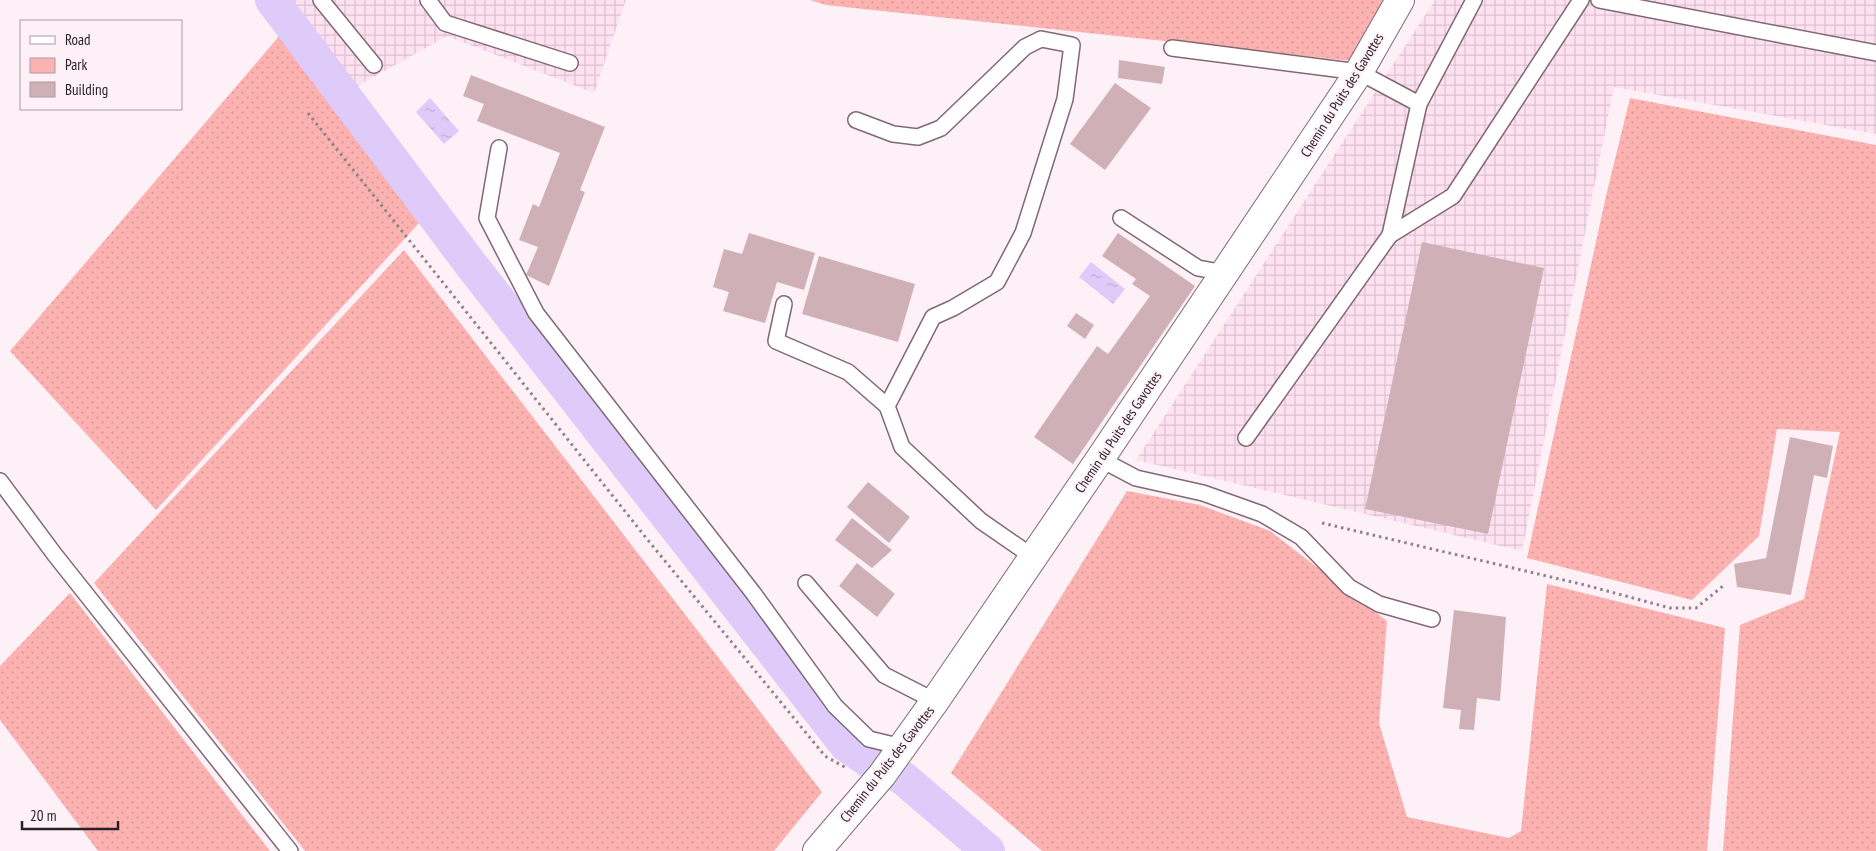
<svg xmlns="http://www.w3.org/2000/svg" width="1876" height="851" viewBox="0 0 1876 851" font-family="'PT Sans Narrow',sans-serif">
  <defs>
    <pattern id="industrial-grid" width="8" height="8" patternUnits="userSpaceOnUse" patternTransform="scale(1.25)"><rect width="8" height="8" fill="#ffe2f2"/><path d="M0 4h8M4 0v8" fill="none" stroke="#dbc2cf"/></pattern>
    <pattern id="green-dots" width="8" height="8" patternUnits="userSpaceOnUse" patternTransform="scale(1.25)"><rect width="8" height="8" fill="#fbb2b0"/><path d="M2 2h.1M6 6h.1" fill="none" stroke="#d79997" stroke-width="1.8" stroke-linecap="round"/></pattern>
    <pattern id="water-ripples" width="26" height="14" patternUnits="userSpaceOnUse" patternTransform="scale(1.25)"><rect width="26" height="14" fill="#dfcbf9"/><path d="M2 4q2-2 4 0t4 0M15 11q2-2 4 0t4 0" fill="none" stroke="#c0aed5"/></pattern>
  </defs>
  <rect width="100%" height="100%" fill="#fdf1f7"/>
  <g fill="url(#industrial-grid)">
    <polygon points="290,0 626,0 594,93 447,36 354,88"/>
    <polygon points="1435,0 1876,0 1876,134 1614,87 1522,551 1136,460"/>
  </g>
  <g fill="url(#green-dots)">
    <polygon points="810,0 1384,0 1351,61 826,5"/>
    <polygon points="281,34 420,222 156,510 10,351"/>
    <polygon points="1630,98 1876,145 1876,851 1723,851 1740,625 1804,599 1840,432 1777,429 1759,536 1692,600 1527,558 1606,196"/>
    <polygon points="404,250 822,792 774,851 305,851 94,583"/>
    <polygon points="1127,491 1200,505 1270,531 1387,621 1379,723 1407,817 1509,838 1521,831 1547,584 1725,628 1707,851 1042,851 951,773"/>
    <polygon points="70,593 270,851 98,851 0,720 0,666"/>
  </g>
  <g fill="url(#water-ripples)">
    <polygon points="430,98 459,131 444,144 416,112"/>
    <polygon points="1091,262 1125,289 1113,304 1079,277"/>
  </g>
  <g fill="none" stroke-linecap="round" stroke-linejoin="round">
    <polyline stroke="#dfcbf9" stroke-width="34" points="272,0 472,266 846,745 872,763 903,778 988,851"/>
  </g>
  <g fill="#cfb0b7">
    <polygon points="1119,60 1165,67 1162,84 1118,78"/>
    <polygon points="471,75 605,127 580,190 585,192 549,286 526,275 538,247 519,240 533,204 539,207 560,153 477,121 484,104 463,96"/>
    <polygon points="1115,83 1151,108 1105,170 1070,144"/>
    <polygon points="749,233 815,253 804,290 777,282 765,323 723,311 729,292 713,287 724,249 742,254"/>
    <polygon points="1118,233 1195,286 1073,464 1034,437 1097,346 1108,354 1150,296 1132,284 1136,279 1102,256"/>
    <polygon points="1422,242 1544,268 1488,534 1365,509"/>
    <polygon points="819,256 915,284 898,342 802,314"/>
    <polygon points="1076,313 1094,325 1085,339 1067,326"/>
    <polygon points="1790,437 1833,446 1827,478 1814,475 1791,595 1737,587 1734,564 1766,558"/>
    <polygon points="868,482 910,517 889,543 847,507"/>
    <polygon points="852,518 892,550 872,568 835,540"/>
    <polygon points="857,563 895,594 877,617 839,586"/>
    <polygon points="1454,610 1506,617 1500,701 1477,698 1474,730 1459,729 1461,710 1443,708"/>
  </g>
  <g fill="none" stroke-linecap="round" stroke-linejoin="round">
    <g stroke="#816876" stroke-width="18">
      <g id="service">
        <polyline points="321,0 374,65"/>
        <polyline points="428,0 445,23 570,63"/>
        <polyline points="1599,0 1876,53"/>
        <polyline points="1172,48 1359,72 1419,104 1390,235 1453,196 1581,0"/>
        <polyline points="1419,104 1474,0"/>
        <polyline points="856,120 893,134 918,137 941,128 1025,47 1041,39 1072,45 1065,99 1023,233 997,282 953,308 933,317 887,406 902,447 981,521 1033,557"/>
        <polyline points="499,148 487,218 536,313 754,594 835,706 869,739 902,747"/>
        <polyline points="1121,218 1198,268 1225,273"/>
        <polyline points="784,304 776,341 848,372 887,406"/>
        <polyline points="1246,438 1390,235"/>
        <polyline points="1100,459 1136,478 1203,493 1262,514 1301,537 1349,587 1379,604 1432,619"/>
        <polyline points="0,481 55,555 290,851"/>
        <polyline points="806,583 884,675 935,701"/>
      </g>
    </g>
    <g stroke="#816876" stroke-width="30">
      <polyline id="minor" points="817,851 882,775 935,701 1100,459 1359,72 1400,0"/>
    </g>
    <g stroke="#8d8288" stroke-width="3" stroke-dasharray="2.5 4" stroke-linecap="butt">
      <polyline points="308,113 647,539 825,756 848,769"/>
      <polyline points="1322,523 1585,585 1670,608 1696,608 1723,586"/>
    </g>
    <use href="#service" stroke="#fff" stroke-width="15"/>
    <use href="#minor" stroke="#fff" stroke-width="28"/>
  </g>
  <g text-anchor="middle" stroke-width="4" stroke-linejoin="round" paint-order="stroke">
    <g font-size="14" fill="#2a2026" stroke="#fdf1f7">
      <text transform="translate(1342 95) rotate(-58)" y="5">Chemin du Puits des Gavottes</text>
      <text transform="translate(1118 432) rotate(-56)" y="5">Chemin du Puits des Gavottes</text>
      <text transform="translate(887 764) rotate(-52)" y="5">Chemin du Puits des Gavottes</text>
    </g>
  </g>
  <rect x="20" y="20" width="162" height="90" fill="#fdf1f7" stroke="#a99da3"/>
  <rect x="30" y="36" width="25" height="8" fill="#ffffff" stroke="#a99da3"/>
  <text x="65" y="45" font-size="15" fill="#2a2026">Road</text>
  <rect x="30" y="58" width="25" height="15" fill="#fbb2b0" stroke="#a99da3"/>
  <text x="65" y="70" font-size="15" fill="#2a2026">Park</text>
  <rect x="30" y="82" width="25" height="15" fill="#cfb0b7" stroke="#a99da3"/>
  <text x="65" y="95" font-size="15" fill="#2a2026">Building</text>
  <path d="M22 821v8h96v-8" fill="none" stroke="#2a2026" stroke-width="2.5"/>
  <text x="30" y="821" font-size="15" fill="#2a2026" stroke="#fdf1f7" stroke-width="4" paint-order="stroke">20 m</text>
</svg>
